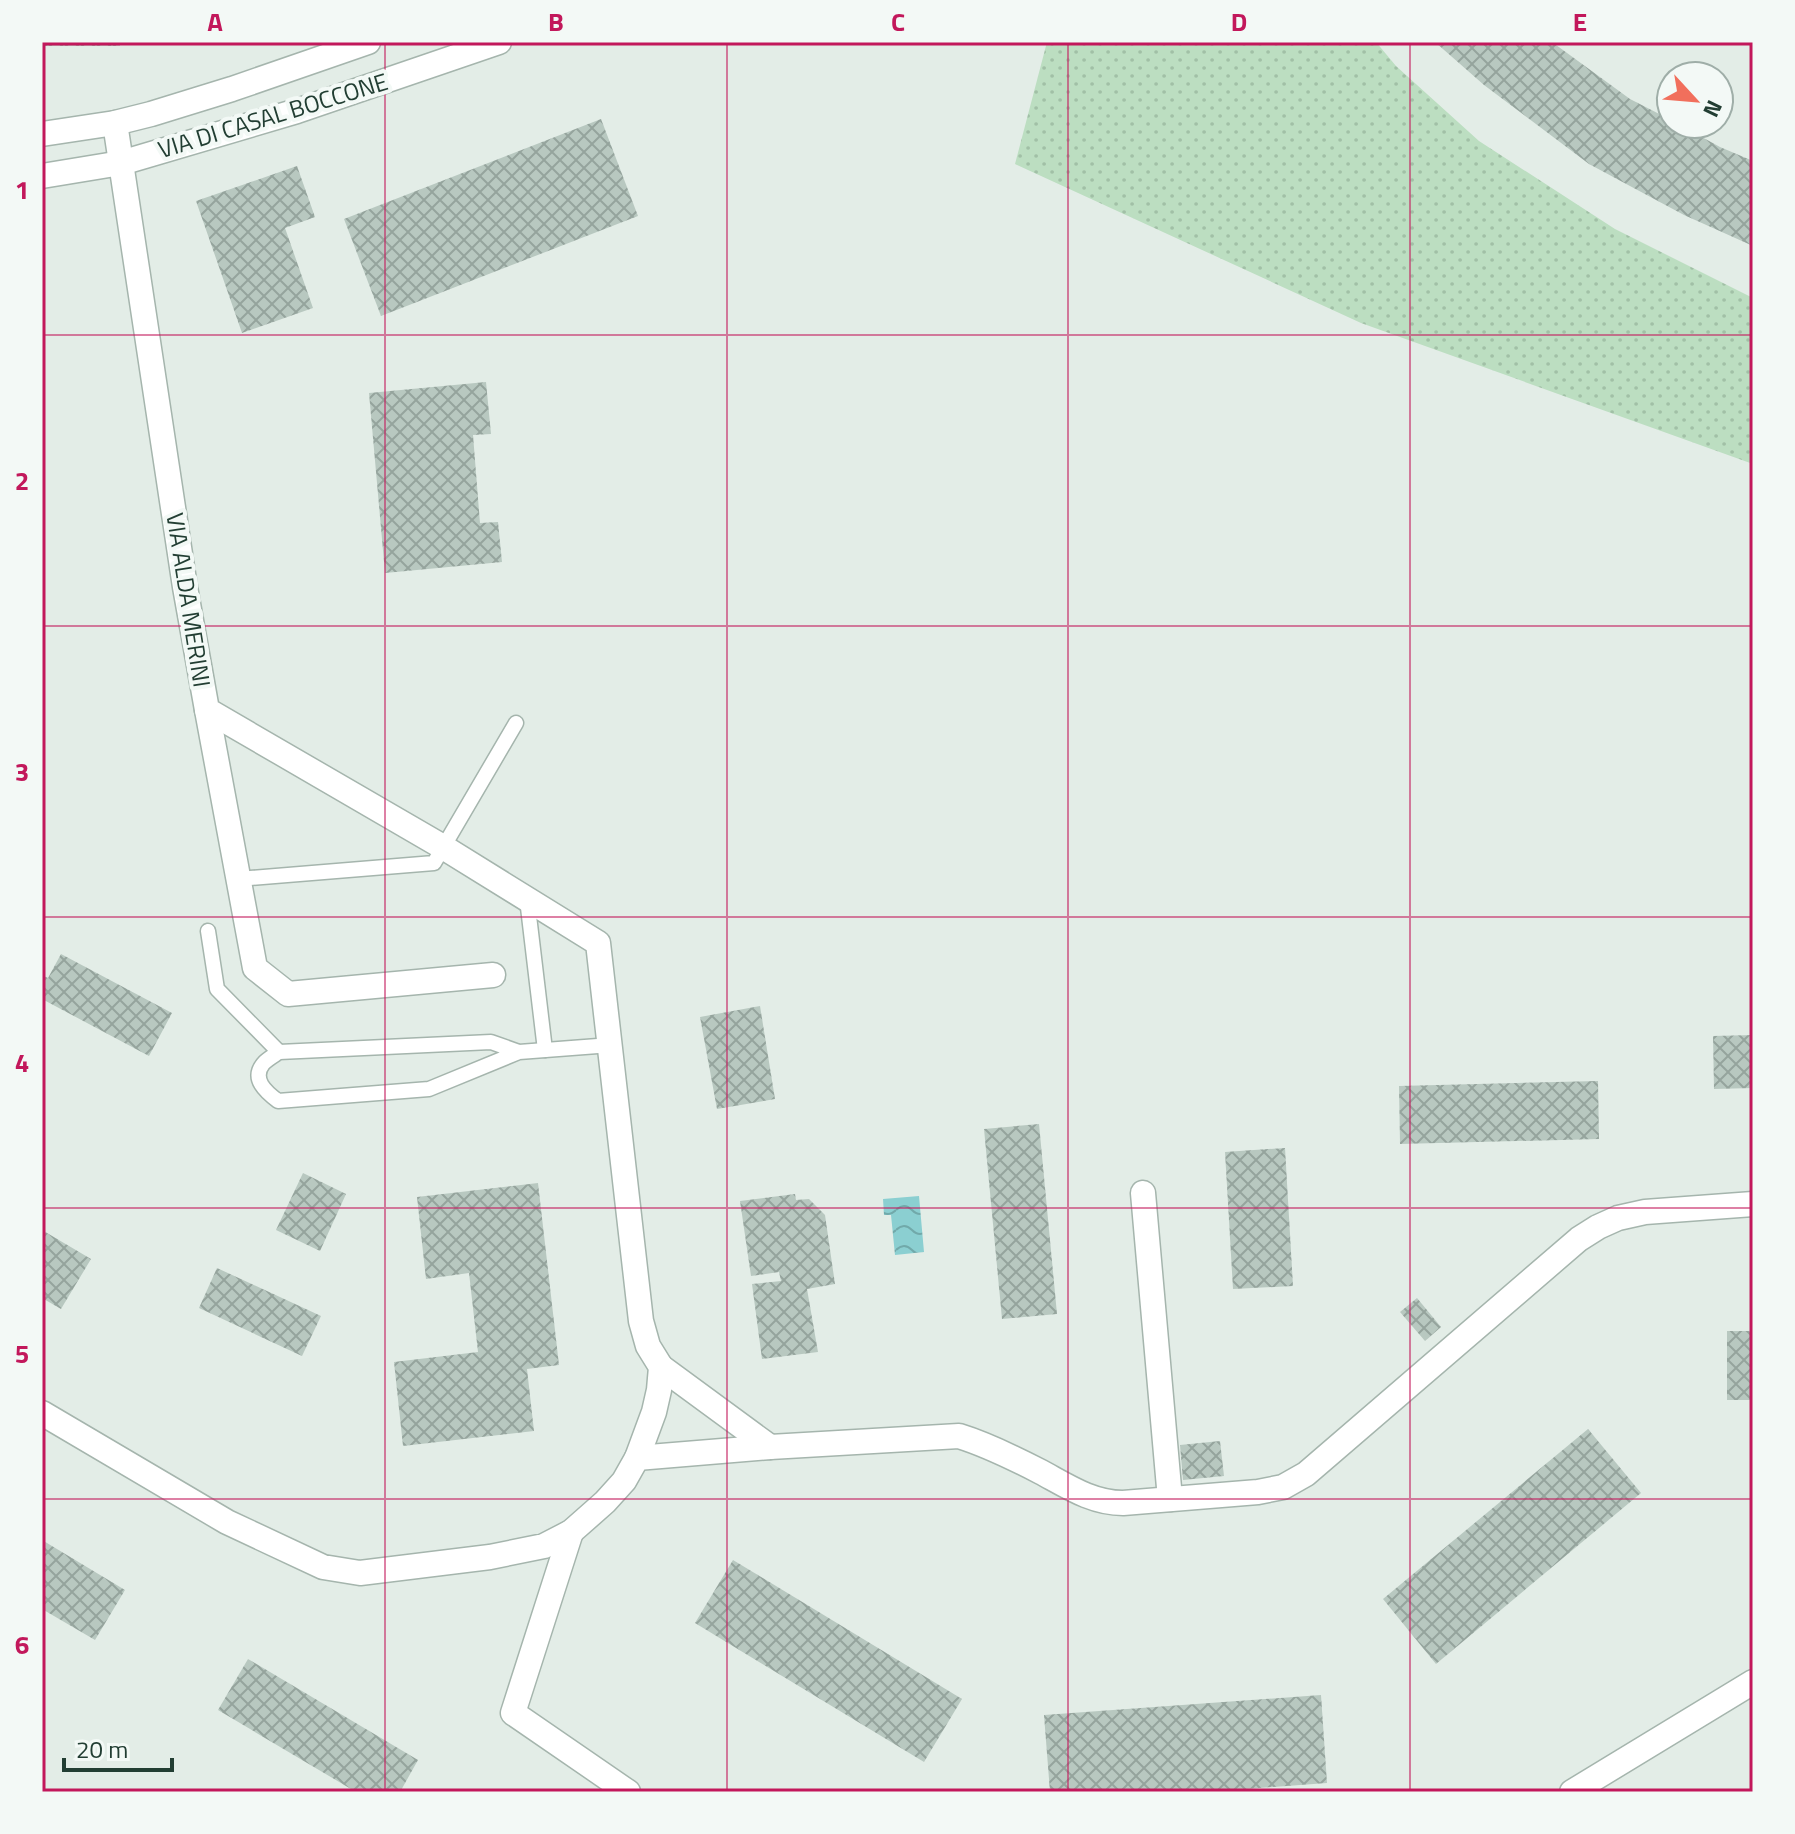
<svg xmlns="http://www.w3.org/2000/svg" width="1795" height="1834" viewBox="0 0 1795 1834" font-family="'Titillium Web',sans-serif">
  <defs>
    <pattern id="grass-dots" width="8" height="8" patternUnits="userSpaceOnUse" patternTransform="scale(2)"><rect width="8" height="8" fill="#bcdec1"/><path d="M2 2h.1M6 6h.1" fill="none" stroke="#a1c0a6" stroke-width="1.8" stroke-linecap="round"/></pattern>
    <pattern id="water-waves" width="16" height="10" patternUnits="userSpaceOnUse" patternTransform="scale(2)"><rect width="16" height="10" fill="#8bcfd1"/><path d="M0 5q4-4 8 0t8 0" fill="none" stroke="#71a9aa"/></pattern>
    <pattern id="building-cross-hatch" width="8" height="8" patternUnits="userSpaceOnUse" patternTransform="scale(2)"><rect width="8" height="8" fill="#b8c8c0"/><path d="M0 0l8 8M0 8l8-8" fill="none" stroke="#95a49d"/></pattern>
  </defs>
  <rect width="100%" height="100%" fill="#e3ede7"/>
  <polygon fill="url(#grass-dots)" points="1047,42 1376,42 1396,66 1479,141 1615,229 1753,298 1753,464 1361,323 1015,164"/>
  <polygon fill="url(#water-waves)" points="919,1196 924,1252 895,1255 891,1215 884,1215 883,1199"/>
  <g fill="url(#building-cross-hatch)">
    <rect x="42" y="42" width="78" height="4"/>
    <polygon points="1435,42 1552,42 1630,99 1671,120 1671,124 1678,124 1720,147 1753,161 1753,246 1684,215 1589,164 1484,85"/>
    <polygon points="601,119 638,216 381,316 344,219"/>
    <polygon points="297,166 315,217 285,228 313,308 242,333 196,201"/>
    <polygon points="486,382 491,434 473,435 480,523 498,522 502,562 385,573 369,393"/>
    <polygon points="61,954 172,1013 149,1056 42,999 42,975 48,978"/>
    <polygon points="760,1006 775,1099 717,1109 700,1017"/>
    <polygon points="1753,1035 1753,1088 1714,1089 1713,1036"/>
    <polygon points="1598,1081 1599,1139 1400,1144 1399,1086"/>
    <polygon points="1039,1124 1057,1314 1002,1319 984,1129"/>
    <polygon points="1285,1148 1293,1286 1233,1289 1225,1152"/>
    <polygon points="303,1173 346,1194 320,1251 276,1230"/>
    <polygon points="538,1183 559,1365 527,1369 534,1431 403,1446 394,1362 478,1352 469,1273 426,1279 417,1197"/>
    <polygon points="795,1194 796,1200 809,1199 825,1215 835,1284 807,1289 818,1352 762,1359 752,1284 781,1281 779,1272 751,1276 740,1201"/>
    <polygon points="42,1230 91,1259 61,1309 42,1298"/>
    <polygon points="217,1268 321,1316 302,1356 199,1308"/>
    <polygon points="1417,1298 1441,1327 1425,1341 1400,1312"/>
    <rect x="1727" y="1331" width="26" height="69"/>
    <polygon points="1588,1429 1641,1493 1436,1664 1383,1599"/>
    <polygon points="1220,1441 1224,1476 1183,1480 1180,1445"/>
    <polygon points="42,1540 125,1590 95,1640 42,1609"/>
    <polygon points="733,1560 962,1699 924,1762 695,1623"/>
    <polygon points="248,1659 418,1760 400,1792 356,1792 218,1710"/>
    <polygon points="1321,1695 1327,1783 1205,1792 1050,1792 1044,1715"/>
  </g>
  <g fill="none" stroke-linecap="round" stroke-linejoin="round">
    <g stroke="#a5b5ad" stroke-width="17">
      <g id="service">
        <polyline points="238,879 434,863 516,723"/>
        <polyline points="527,899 545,1050"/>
        <polyline points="208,931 217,989 279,1052"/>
        <path d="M519,1052l-28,-10 -212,10c-4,3 -12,7 -16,12 -12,15 3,28 15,37l151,-12 90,-37 92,-7"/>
      </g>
    </g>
    <g stroke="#a5b5ad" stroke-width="27">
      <g id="minor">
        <polyline points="115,123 185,587 207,710 443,847 598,943 641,1321 648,1346 661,1367 659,1390 654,1412 637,1458"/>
        <polyline points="207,710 255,968 288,994 493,975"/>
        <polyline points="1143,1193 1170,1499"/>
        <polyline points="661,1367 770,1447"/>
        <path d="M42,1413l185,109 96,45 37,6 130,-16 54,-11 27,-14 34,-30 19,-21 13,-23 133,-11 189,-11c29,9 55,22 82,36 26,14 51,31 82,31l135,-11 25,-5 23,-13 273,-235 19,-12 20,-9 27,-6 108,-8"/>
        <polyline points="571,1532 513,1713 628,1792"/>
        <polyline points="1572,1792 1753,1682"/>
      </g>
    </g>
    <g stroke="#a5b5ad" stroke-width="27">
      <g id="tertiary">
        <polyline points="42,134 115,123 151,114 232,89 368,42"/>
        <polyline points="42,176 121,163 297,111 499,42"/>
      </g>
    </g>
    <use href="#service" stroke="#fff" stroke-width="14"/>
    <use href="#minor" stroke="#fff" stroke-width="24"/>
    <use href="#tertiary" stroke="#fff" stroke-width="24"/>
  </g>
  <path fill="none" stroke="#c2185b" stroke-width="2" stroke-opacity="0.55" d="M385,42v1750M727,42v1750M1068,42v1750M1410,42v1750M42,335h1711M42,626h1711M42,917h1711M42,1208h1711M42,1499h1711"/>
  <g text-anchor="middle" stroke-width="8" stroke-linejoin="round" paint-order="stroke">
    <g font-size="24" fill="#223e33" stroke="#f3f9f6">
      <text transform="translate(273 116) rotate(-17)" y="8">VIA DI CASAL BOCCONE</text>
      <text transform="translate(188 600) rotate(81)" y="8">VIA ALDA MERINI</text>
    </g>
  </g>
  <rect width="1795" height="1834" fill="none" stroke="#f3f9f6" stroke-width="88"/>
  <g transform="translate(1695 100) rotate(116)"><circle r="38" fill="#f3f9f6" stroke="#9faea8" stroke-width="2"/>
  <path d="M0-6L14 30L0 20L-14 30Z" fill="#f16f5c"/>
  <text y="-12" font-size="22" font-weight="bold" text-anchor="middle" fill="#223e33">N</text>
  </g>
  <path d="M64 1758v12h108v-12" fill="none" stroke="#223e33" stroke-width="4"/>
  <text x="76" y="1758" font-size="24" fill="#223e33" stroke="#f3f9f6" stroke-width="6" paint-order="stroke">20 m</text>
  <rect x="44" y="44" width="1707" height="1746" fill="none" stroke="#c2185b" stroke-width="3"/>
  <g font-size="26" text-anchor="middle" font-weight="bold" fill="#c2185b">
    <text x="215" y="31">A</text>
    <text x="556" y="31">B</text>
    <text x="898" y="31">C</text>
    <text x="1239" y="31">D</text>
    <text x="1580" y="31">E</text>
    <text x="22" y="199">1</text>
    <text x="22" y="490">2</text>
    <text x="22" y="781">3</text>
    <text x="22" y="1072">4</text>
    <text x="22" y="1363">5</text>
    <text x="22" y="1654">6</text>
  </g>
</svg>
